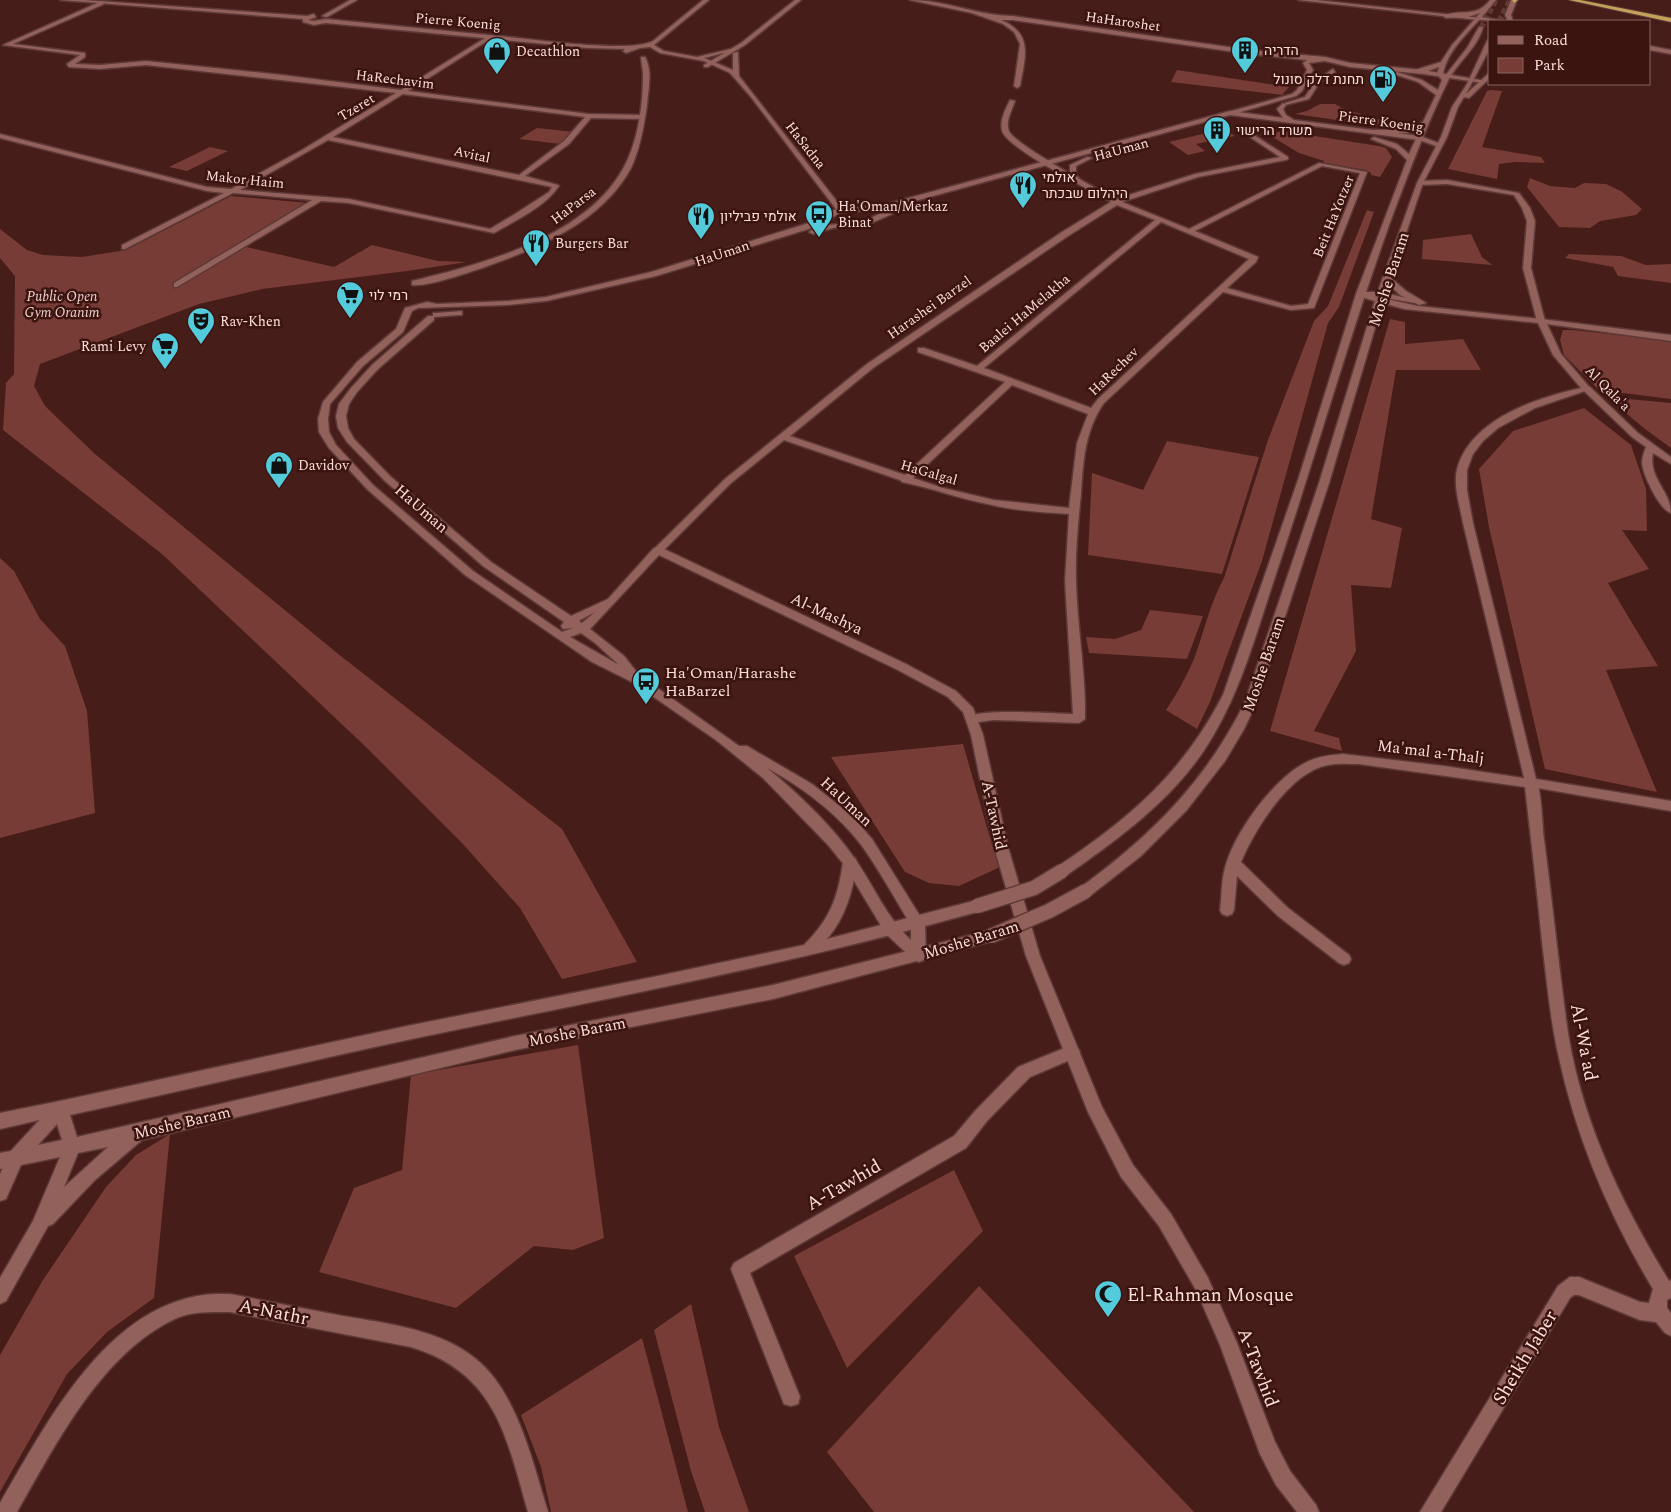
<svg xmlns="http://www.w3.org/2000/svg" width="1671" height="1512" viewBox="0 0 1671 1512" font-family="Spectral,Heebo,serif">
  <rect width="100%" height="100%" fill="#461d19"/>
  <g fill="#773c35">
    <polygon points="1177,70 1289,87 1282,95 1171,82"/>
    <polygon points="1491,90 1502,91 1482,147 1541,157 1545,163 1515,162 1499,164 1497,179 1448,169 1487,91"/>
    <polygon points="1320,104 1335,104 1344,109 1391,123 1393,127 1392,128 1295,114 1307,111"/>
    <polygon points="537,128 575,132 561,144 519,139"/>
    <polygon points="1223,129 1235,136 1196,144 1205,151 1188,155 1169,142"/>
    <polygon points="1282,131 1379,146 1386,148 1392,157 1380,177 1371,175 1371,173 1366,170 1324,163 1324,161 1299,153 1269,135"/>
    <polygon points="210,147 228,151 187,171 169,167"/>
    <polygon points="1530,178 1550,186 1575,188 1584,183 1606,184 1621,191 1642,209 1636,215 1600,221 1590,228 1559,227 1527,187"/>
    <polygon points="231,196 308,203 238,245 334,267 372,245 438,261 467,262 407,271 262,289 199,304 40,364 34,386 45,406 95,454 337,653 562,829 637,962 562,979 520,908 462,843 368,749 162,554 3,430 6,383 14,374 15,276 0,258 0,229 27,250 43,255 82,257 126,250"/>
    <path d="M1367,210l7,2 -35,95 -11,16 -66,238 -52,141 -13,27 -31,-19c11,-16 20,-33 28,-51 10,-27 16,-56 30,-81l44,-138 46,-119 14,-15z"/>
    <polygon points="1471,234 1482,257 1492,265 1422,259 1423,240"/>
    <polygon points="1569,254 1621,256 1646,265 1671,264 1671,283 1618,276 1613,267 1565,258"/>
    <polygon points="1390,319 1405,322 1405,344 1463,339 1481,370 1396,370 1371,519 1402,528 1391,588 1351,585 1356,651 1314,731 1339,738 1342,751 1270,731"/>
    <polygon points="1563,330 1573,330 1671,341 1671,399 1599,390 1564,355 1560,340"/>
    <polygon points="1607,397 1671,403 1671,448 1645,429"/>
    <polygon points="1584,408 1631,445 1646,489 1647,531 1622,530 1649,569 1608,583 1658,666 1606,670 1657,792 1545,769 1489,527 1479,469 1513,431"/>
    <polygon points="1167,441 1259,457 1222,574 1088,555 1092,473 1143,490"/>
    <polygon points="0,558 14,571 40,619 65,646 87,711 95,813 0,838"/>
    <polygon points="1150,610 1203,616 1187,659 1089,653 1086,637 1115,639 1141,630"/>
    <polygon points="963,744 992,845 1000,867 959,886 929,883 905,872 831,757"/>
    <polygon points="578,1045 604,1238 573,1250 534,1246 456,1308 319,1272 354,1188 402,1170 411,1075"/>
    <polygon points="170,1134 154,1298 107,1332 67,1374 0,1492 0,1355 43,1280 106,1187 136,1155"/>
    <polygon points="954,1170 983,1231 847,1368 794,1256"/>
    <polygon points="979,1286 1194,1512 874,1512 827,1452"/>
    <polygon points="691,1304 719,1427 749,1512 705,1512 691,1471 654,1330"/>
    <polygon points="642,1338 688,1512 551,1512 541,1467 521,1415"/>
  </g>
  <g fill="none" stroke-linecap="round" stroke-linejoin="round">
    <g stroke="#613a36" stroke-width="5.5" stroke-dasharray="5.5 3" stroke-linecap="butt">
      <polyline points="1499,21 1510,0"/>
      <polyline points="1481,28 1496,0"/>
    </g>
    <g stroke="#5d3937" stroke-width="3">
      <g id="minor">
        <polygon points="350,0 357,0 327,17 322,16"/>
        <polygon points="795,0 801,0 745,45 708,67 704,67 704,65 741,43"/>
        <path d="M910,0c36,0 68,16 103,16l236,34 76,7 25,6 73,7 63,11 -3,2 -60,-9 -73,-7 -25,-6 -16,2 4,7 -11,21 -6,5 -66,19 -2,-3 64,-18 5,-4 10,-20 -4,-7 4,-3 -58,-6 -236,-34h-12c33,14 24,37 19,66l-3,2 -3,-2 6,-42 -6,-12 -11,-8 -31,-11z"/>
        <polygon points="1298,0 1316,0 1481,18 1478,20"/>
        <path d="M102,1l2,3 -91,40 72,9v4l-10,7 25,1 46,-4 136,14 119,15 89,-55 2,3 -84,53 181,23 53,1 3,2 -3,2 -51,-1 -22,26 -44,32 33,9 1,1c-14,21 -43,34 -65,47l-145,-30 -28,-2 -144,86h-3v-4l138,-83 -79,-7 -108,56h-3v-4l102,-52 -17,-2 -207,-53v-4l207,53 24,2 71,-39 94,-57 -250,-28 -46,4 -31,-2 -2,-3 13,-9 -77,-10zM403,94l182,23 -21,24 -45,34 -186,-38zM328,140l224,47 -3,5 -34,22 -25,15 -141,-30 -109,-9z"/>
        <polygon points="1333,69 1335,72 1320,82 1309,99 1285,105 1285,103 1305,97 1316,80"/>
        <path d="M1010,100l5,1c-3,9 -10,21 -6,30 6,14 90,59 107,68l79,-25 85,-17 -30,-20v-2h4l34,22v2l-2,1 -88,17 -76,25 67,27 130,-66 48,9 -53,136 -23,2 -68,-18 -119,111c-19,27 -21,58 -23,91 -3,29 -6,58 -5,87 1,41 8,82 9,122v16l-6,4 -86,-3 -21,3 -6,-4c8,-12 90,-5 107,-5l-8,-133 4,-67c-26,-2 -53,-3 -77,-9 -31,-6 -61,-17 -90,-23l-2,-2 -116,-40 -53,43 -69,69 -4,1 -5,-3 72,-71 142,-115 195,-132 49,-30c-21,-12 -98,-51 -108,-69 -5,-10 3,-25 7,-33zM1322,166l38,7 -52,131 -17,2 -64,-18 29,-26 2,-5 -63,-26zM1117,205l38,15 -178,146 -53,-18h-6v4l87,30 -100,93 -115,-39 83,-68 195,-132zM1161,222l88,37 -151,140 -7,9 -107,-40zM1012,385l76,29 -11,29 -8,65 -75,-8 -51,-12 -30,-10z"/>
        <polygon points="1447,180 1519,193 1530,208 1535,221 1531,268 1545,321 1544,323 1537,321 1523,268 1527,221 1522,208 1514,195 1447,184 1420,185 1417,183 1420,181"/>
        <path d="M1587,386l3,1 48,46 33,24v7l-18,-11c-5,26 18,38 18,60 -12,-4 -28,-38 -29,-50 0,-6 2,-11 4,-16l-14,-10 -48,-46 -1,-2z"/>
        <path d="M1343,754l101,12 92,14c6,11 6,45 8,59 8,60 14,120 22,180 12,94 54,182 103,262l2,-1v18l-4,2v8l4,5v23l-6,-3 -9,-11 -16,-2 -61,-25h-5l-4,3 -129,214h-21l138,-226 12,-9h9l61,25 9,1 4,-14c-43,-72 -76,-149 -94,-231 -9,-38 -12,-77 -17,-116 -5,-52 -11,-103 -17,-155l-166,-23c-10,0 -21,-1 -31,1 -38,7 -73,64 -87,97l47,46 61,47 2,4 -2,4 -5,2 -5,-2 -61,-47 -41,-40 -3,34 -2,4 -5,2 -5,-2 -2,-4c2,-14 1,-28 5,-42 9,-35 50,-92 84,-107 11,-5 22,-6 34,-7z"/>
        <polygon points="1072,1045 1077,1047 1080,1052 1077,1057 1030,1077 987,1121 966,1148 750,1273 800,1397 798,1404 791,1406 784,1404 731,1269 734,1263 954,1136 975,1111 1018,1067"/>
        <path d="M215,1294h15c36,7 72,14 108,21 55,10 121,15 157,64 28,38 39,88 53,133h-20c-22,-76 -32,-139 -117,-165l-181,-35c-17,0 -37,-1 -53,6 -75,34 -121,126 -160,194h-17v-9c47,-80 109,-204 215,-209z"/>
      </g>
    </g>
    <g stroke="#5d3937" stroke-width="3">
      <g id="tertiary">
        <path d="M60,0h24l223,16 7,-2 2,3 -8,3 6,1 12,-2c61,6 122,12 183,18 29,3 122,16 144,4l50,-41h6l-55,45 10,6 33,6 42,-10v2l-35,9 29,12v-17l5,-1 1,24 103,132 37,-2 351,-95 53,7 -6,-9 6,-6 3,2 -3,4 3,6 8,5 126,16 21,8v2l-2,1 -20,-7 -189,-25 -348,95 -40,2 -27,15 -159,49 -110,25 -38,4 -90,3 -6,3 -9,21 -40,34 -33,38 -2,15 1,13 7,13 37,40 100,86 89,61 11,-4 -10,1 -2,-3 3,-4 -81,-56 -98,-85 -38,-39 -9,-14 -2,-12 3,-12 12,-16 21,-23 56,-49h5v-3h3l26,-2v4h-3l-25,2v3l-56,49 -21,23 -8,12 -3,12 2,12 6,11 37,38 100,85 80,54 37,-17 46,-51h8l244,116 50,27 17,17 10,27 25,112 32,109 62,151 31,58 38,49 37,64 29,65 38,99 15,29 26,34 3,7h-22l-21,-27 -16,-31 -40,-109 -24,-55 -37,-64 -38,-49 -33,-65 -62,-156 -32,-109 -23,-112 -8,-23 -15,-15 -50,-27 -239,-115 -69,74 34,27 15,19 100,71h8l65,38 40,32 20,23 53,85 1,32 -2,4 -5,2 -5,-2 -28,-26 -41,-68 -16,-20 -66,-68 -47,-38 -84,-58 -40,-20 -127,-87 -98,-86 -38,-41 -10,-16 -1,-13 5,-17 34,-40 39,-33 9,-21 22,-6 10,2 71,-3 38,-4 105,-25 158,-49 27,-14 -85,-112 -21,-24 -26,-12 -44,-8 -10,-6 -10,1 -14,5 -3,-2 2,-2 -38,-1 -261,-25 -12,2 -11,-3v-3zM595,612l-13,11 -3,-2 1,-1zM581,633l14,10 24,22 -49,-28zM767,768c35,19 71,46 95,78 18,25 33,53 49,79v15c-25,-23 -37,-54 -56,-81 -21,-31 -58,-67 -88,-91z"/>
        <path d="M641,57h4c8,14 3,33 2,48 -3,21 -7,44 -16,63 -29,54 -94,81 -149,100 -15,5 -55,19 -70,17v-4c70,-17 175,-44 212,-114 14,-26 19,-62 19,-92 0,-6 -2,-13 -2,-18z"/>
        <polygon points="1087,157 1092,158 1076,166 1076,175 1082,182 1077,183 1070,175 1070,165"/>
        <path d="M889,210l4,2 -1,2 -27,12 -32,2 -20,6 -4,-2c15,-11 34,-6 51,-10 9,-2 19,-9 29,-12z"/>
        <path d="M1357,292h24l38,9 -4,2 -42,-7 45,10 123,13 130,16v6l-124,-17 14,30 30,35 -56,19 -37,20 -15,13 -10,13 -6,16v20l6,33 63,256 135,22v10l-145,-25 -63,-263c-3,-17 -10,-37 -6,-54 14,-50 79,-71 124,-81l-28,-33 -15,-32 -134,-14 -47,-13z"/>
        <polygon points="60,1101 66,1104 68,1109 66,1114 0,1129 0,1113"/>
        <polygon points="16,1150 22,1152 24,1158 22,1164 0,1169 0,1153"/>
      </g>
    </g>
    <g stroke="#5d3937" stroke-width="3">
      <g id="secondary">
        <path d="M1490,0h6l-14,17 21,4 -24,-1c-14,16 -32,32 -36,54l2,2 22,-28 12,-21h4c-5,21 -27,36 -36,56 -21,43 -38,89 -55,134 -43,119 -77,241 -117,360 -20,60 -36,122 -72,175 -35,51 -86,88 -136,123l-5,2 -5,-2 -2,-4 2,-4c73,-49 125,-93 166,-172l75,-215 58,-186 51,-134 -11,-11 -25,-10 3,-2 23,7 12,10 12,-26 -14,5 -34,1 -3,-2 3,-2 33,-1 17,-7 13,-27 -18,-13 -24,-8 3,-2 25,8 16,10 4,-10 -5,-6 2,-7c-8,3 -20,8 -27,4l29,-9 11,-17 28,-32 -12,4 -22,1 -3,-2c17,-8 33,3 47,-16z"/>
        <polygon points="1511,0 1517,0 1511,15 1513,21 1508,21 1505,15"/>
        <path d="M1490,39v9l-24,46 24,-22v6l-21,20 -5,-1 -6,10 -11,30 -24,46 -32,95 15,13 20,12 -7,2 -19,-10 -12,-11 -59,199 -72,219 -14,29 -18,30 -39,50 -45,45 -50,39 -5,2 -5,-2 -2,-4 2,-4c71,-52 125,-106 164,-185l74,-219 58,-189 40,-111 24,-46 11,-30 15,-23 20,-43z"/>
        <polygon points="1650,46 1671,50 1671,54 1650,50"/>
        <path d="M850,856l5,2 2,4c-4,28 -11,55 -30,77l150,-39 5,2 2,4 -2,4 -5,2c-188,53 -379,88 -570,128 -112,24 -224,51 -337,75l7,22 438,-101 258,-51 218,-55 5,2 2,4 -2,4 -223,59 -258,51 -373,90 -47,40 -42,44 -5,2 -42,75 -6,3v-26l33,-57 27,-64 -39,8 -15,34 -6,2v-27l10,-22 44,-48 6,-3 347,-75 246,-49 151,-32c26,-26 34,-47 39,-83l2,-4zM57,1124l5,16 -24,5zM108,1147l-44,40 14,-34z"/>
      </g>
    </g>
    <g stroke="#5d3937" stroke-width="2">
      <g id="trunk">
        <polygon points="1512,0 1518,0 1514,3"/>
        <polygon points="1569,0 1580,0 1671,18 1671,22"/>
      </g>
    </g>
    <use href="#minor" fill="#92615b" fill-rule="evenodd"/>
    <use href="#tertiary" fill="#92615b" fill-rule="evenodd"/>
    <use href="#secondary" fill="#92615b" fill-rule="evenodd"/>
    <use href="#trunk" fill="#c4a05a" fill-rule="evenodd"/>
    <g stroke="#5d3937" stroke-width="17" stroke-linecap="butt">
      <g id="secondary-bridge">
        <polyline points="977,906 1034,888 1062,871"/>
        <polyline points="991,936 1049,911 1086,891"/>
      </g>
    </g>
    <use href="#secondary-bridge" stroke="#92615b" stroke-width="14"/>
  </g>
  <defs>
    <g id="building-pin" transform="scale(1.4375)"><path d="M0 17L-7.5 6A9.5 9.5 0 1 1 7.5 6Z" fill="#53cbdb" stroke="#3b130f"/><path d="M-4-6H4V6H1V3H-1V6H-4ZM-2.5-4.3h1.7v1.8h-1.7ZM.8-4.3h1.7v1.8H.8ZM-2.5-1h1.7V.8h-1.7ZM.8-1h1.7V.8H.8Z" fill="#111"/></g>
    <g id="shop-pin" transform="scale(1.4375)"><path d="M0 17L-7.5 6A9.5 9.5 0 1 1 7.5 6Z" fill="#53cbdb" stroke="#3b130f"/><path d="M-5-2.5h2.3a2.7 3.5 0 0 1 5.4 0H5L5.5 6h-11ZM-1.5-2.5h3a1.5 2.3 0 0 0-3 0Z" fill="#111"/></g>
    <g id="fuel-pin" transform="scale(1.4375)"><path d="M0 17L-7.5 6A9.5 9.5 0 1 1 7.5 6Z" fill="#53cbdb" stroke="#3b130f"/><path d="M-5.5-6h7V0h2V4h1.3V-2.5L3-4.5l.8-.8L6-3V5H2.5V1h-1V6h-7ZM-4.2-4.7v3.2H.2V-4.7Z" fill="#111"/></g>
    <g id="restaurant-pin" transform="scale(1.4375)"><path d="M0 17L-7.5 6A9.5 9.5 0 1 1 7.5 6Z" fill="#53cbdb" stroke="#3b130f"/><path d="M-5-6h1v4h1v-4h1v4h1v-4h1v5L-1.5 .5V6h-2V.5L-5-1ZM5-6V6H3V1.5H1.5Q1.5-4 5-6Z" fill="#111"/></g>
    <g id="bus-pin" transform="scale(1.4375)"><path d="M0 17L-7.5 6A9.5 9.5 0 1 1 7.5 6Z" fill="#53cbdb" stroke="#3b130f"/><path d="M-5-6H5V4H4V6H2V4H-2V6H-4V4H-5ZM-3.5-4V0h7V-4ZM-3.5 1.2v1.5H-2V1.2ZM2 1.2v1.5H3.5V1.2Z" fill="#111"/></g>
    <g id="supermarket-pin" transform="scale(1.4375)"><path d="M0 17L-7.5 6A9.5 9.5 0 1 1 7.5 6Z" fill="#53cbdb" stroke="#3b130f"/><path d="M-6-5.5h2.5l.6 2H6L4.5 2H-2.5L-4.4-4H-6ZM-1.5 3.2a1.3 1.3 0 1 0 .1 0ZM3 3.2a1.3 1.3 0 1 0 .1 0Z" fill="#111"/></g>
    <g id="theatre-pin" transform="scale(1.4375)"><path d="M0 17L-7.5 6A9.5 9.5 0 1 1 7.5 6Z" fill="#53cbdb" stroke="#3b130f"/><path d="M-5-5.5Q0-4 5-5.5V0Q5 5 0 6Q-5 5-5 0ZM-3.3-2.5H-1v1.5H-3.3ZM1-2.5H3.3v1.5H1ZM-2.8 1Q0 5.5 2.8 1Z" fill="#111"/></g>
    <g id="mosque-pin" transform="scale(1.4375)"><path d="M0 17L-7.5 6A9.5 9.5 0 1 1 7.5 6Z" fill="#53cbdb" stroke="#3b130f"/><path d="M3.5-4.9A6 6 0 1 0 3.5 4.9A5 5 0 1 1 3.5-4.9Z" fill="#111"/></g>
  </defs>
  <g fill-rule="evenodd">
    <use href="#building-pin" x="1245" y="50"/>
    <use href="#shop-pin" x="497" y="51"/>
    <use href="#fuel-pin" x="1383" y="79"/>
    <use href="#building-pin" x="1217" y="130"/>
    <use href="#restaurant-pin" x="1023" y="185"/>
    <use href="#bus-pin" x="819" y="214"/>
    <use href="#restaurant-pin" x="701" y="216"/>
    <use href="#restaurant-pin" x="536" y="243"/>
    <use href="#supermarket-pin" x="350" y="295"/>
    <use href="#theatre-pin" x="201" y="321"/>
    <use href="#supermarket-pin" x="165" y="346"/>
    <use href="#shop-pin" x="279" y="465"/>
    <use href="#bus-pin" x="646" y="681"/>
    <use href="#mosque-pin" x="1108" y="1294"/>
  </g>
  <g text-anchor="middle" stroke-width="5" stroke-linejoin="round" paint-order="stroke">
    <g font-size="14" fill="#fbdeda" stroke="#3b130f">
      <text transform="translate(458 21) rotate(5)" y="5">Pierre Koenig</text>
      <text transform="translate(1123 21) rotate(8)" y="5">HaHaroshet</text>
      <text transform="translate(395 79) rotate(7)" y="5">HaRechavim</text>
      <text transform="translate(356 107) rotate(-31)" y="5">Tzeret</text>
      <text transform="translate(1381 121) rotate(8)" y="5">Pierre Koenig</text>
      <text transform="translate(806 145) rotate(52)" y="5">HaSadna</text>
      <text transform="translate(1121 149) rotate(-15)" y="5">HaUman</text>
      <text transform="translate(472 154) rotate(12)" y="5">Avital</text>
      <text transform="translate(245 179) rotate(6)" y="5">Makor Haim</text>
      <text transform="translate(573 205) rotate(-37)" y="5">HaParsa</text>
      <text transform="translate(1333 216) rotate(-68)" y="5">Beit HaYotzer</text>
      <text transform="translate(722 253) rotate(-18)" y="5">HaUman</text>
      <text transform="translate(929 307) rotate(-35)" y="5">Harashei Barzel</text>
      <text transform="translate(1024 313) rotate(-40)" y="5">Baalei HaMelakha</text>
      <text transform="translate(1113 371) rotate(-44)" y="5">HaRechev</text>
      <text transform="translate(1608 388) rotate(45)" y="5">Al Qala'a</text>
      <text transform="translate(929 472) rotate(16)" y="5">HaGalgal</text>
    </g>
    <g font-size="14" fill="#fbdeda" stroke="#3b130f" text-anchor="start">
      <text x="1264" y="55">הדריה</text>
      <text x="516" y="56">Decathlon</text>
      <text x="1364" y="84" text-anchor="end">תחנת דלק סונול</text>
      <text x="1236" y="135">משרד הרישוי</text>
      <text x="1042" y="182">אולמי<tspan x="1042" dy="16">היהלום שבכתר</tspan></text>
      <text x="838" y="211">Ha'Oman/Merkaz<tspan x="838" dy="16">Binat</tspan></text>
      <text x="720" y="221">אולמי פביליון</text>
      <text x="555" y="248">Burgers Bar</text>
      <text x="369" y="300">רמי לוי</text>
      <text x="220" y="326">Rav-Khen</text>
      <text x="146" y="351" text-anchor="end">Rami Levy</text>
      <text x="298" y="470">Davidov</text>
    </g>
    <g font-size="14" font-style="italic" fill="#eed3cf" stroke="#3b130f">
      <text x="62" y="301">Public Open<tspan x="62" dy="16">Gym Oranim</tspan></text>
    </g>
    <g font-size="16" fill="#fbdeda" stroke="#3b130f">
      <text transform="translate(1388 279) rotate(-72)" y="6">Moshe Baram</text>
      <text transform="translate(422 508) rotate(41)" y="6">HaUman</text>
      <text transform="translate(827 613) rotate(25)" y="6">Al-Mashya</text>
      <text transform="translate(1263 664) rotate(-71)" y="6">Moshe Baram</text>
      <text transform="translate(1431 751) rotate(7)" y="6">Ma'mal a-Thalj</text>
      <text transform="translate(847 801) rotate(43)" y="6">HaUman</text>
      <text transform="translate(995 815) rotate(78)" y="6">A-Tawhid</text>
      <text transform="translate(971 939) rotate(-17)" y="6">Moshe Baram</text>
      <text transform="translate(577 1031) rotate(-11)" y="6">Moshe Baram</text>
      <text transform="translate(182 1122) rotate(-13)" y="6">Moshe Baram</text>
    </g>
    <g font-size="16" fill="#fbdeda" stroke="#3b130f" text-anchor="start">
      <text x="665" y="678">Ha'Oman/Harashe<tspan x="665" dy="18">HaBarzel</tspan></text>
    </g>
    <g font-size="19" fill="#fbdeda" stroke="#3b130f">
      <text transform="translate(1585 1042) rotate(79)" y="7">Al-Wa'ad</text>
      <text transform="translate(843 1184) rotate(-30)" y="7">A-Tawhid</text>
      <text transform="translate(274 1311) rotate(11)" y="7">A-Nathr</text>
      <text transform="translate(1524 1357) rotate(-59)" y="7">Sheikh Jaber</text>
      <text transform="translate(1259 1367) rotate(69)" y="7">A-Tawhid</text>
    </g>
    <g font-size="19" fill="#fbdeda" stroke="#3b130f" text-anchor="start">
      <text x="1127" y="1301">El-Rahman Mosque</text>
    </g>
  </g>
  <rect x="1488" y="20" width="162" height="65" fill="#3b130f" stroke="#886460"/>
  <rect x="1498" y="36" width="25" height="8" fill="#92615b" stroke="#886460"/>
  <text x="1534" y="45" font-size="15" fill="#fbdeda">Road</text>
  <rect x="1498" y="58" width="25" height="15" fill="#773c35" stroke="#886460"/>
  <text x="1534" y="70" font-size="15" fill="#fbdeda">Park</text>
</svg>
